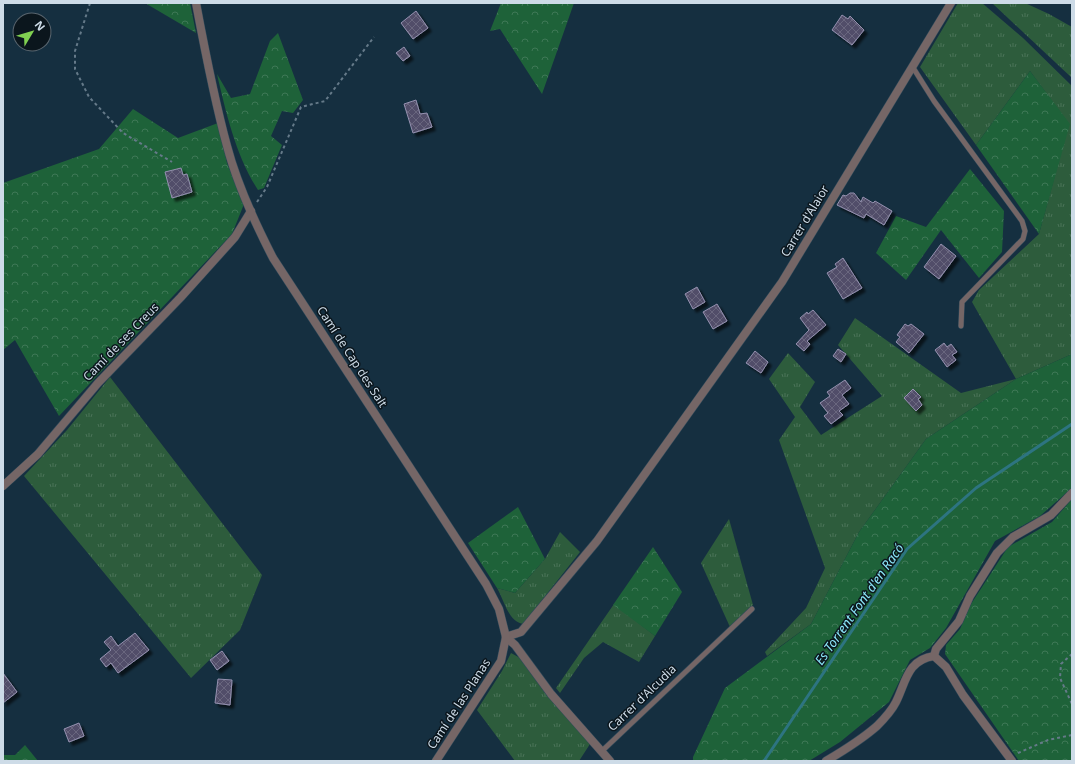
<svg xmlns="http://www.w3.org/2000/svg" width="1075" height="764" viewBox="0 0 1075 764" font-family="'Noto Sans',sans-serif">
  <defs>
    <pattern id="grass-tufts" width="24" height="20" patternUnits="userSpaceOnUse"><rect width="24" height="20" fill="#2d5c3c"/><path d="M3 7l-1-3M5 7V3M7 7l1-3M15 17l-1-3M17 17v-4M19 17l1-3" fill="none" stroke="#4a7358"/></pattern>
    <pattern id="forest-crowns" width="20" height="18" patternUnits="userSpaceOnUse"><rect width="20" height="18" fill="#1e6239"/><path d="M2 6a3 3 0 1 1 6 0M12 15a3 3 0 1 1 6 0" fill="none" stroke="#3e7856"/></pattern>
    <pattern id="building-cross-hatch" width="8" height="8" patternUnits="userSpaceOnUse"><rect width="8" height="8" fill="#514d69"/><path d="M0 0l8 8M0 8l8-8" fill="none" stroke="#69667e"/></pattern>
    <filter id="shadow"><feDropShadow dx="3.5" dy="3.5" stdDeviation="1" flood-color="#0009"/></filter>
  </defs>
  <rect width="100%" height="100%" fill="#152f40"/>
  <g fill="url(#grass-tufts)">
    <polygon points="958,3 982,3 1023,38 1072,86 1072,354 1016,379 926,439 859,532 811,624 767,656 765,652 806,608 825,568 779,440 795,417 769,379 788,353 815,382 800,407 821,435 882,396 838,345 855,318 961,393 1016,379 972,302 979,290 1039,234 1069,124 1030,71 976,145 920,67"/>
    <polygon points="992,3 1025,3 1049,14 1072,27 1072,78"/>
    <polygon points="110,377 262,575 240,630 191,678 24,476 67,430"/>
    <polygon points="729,519 753,605 730,627 701,563"/>
    <path d="M560,532l20,20 -57,72c-15,-3 -18,-22 -26,-36l18,5 30,-34z"/>
    <polygon points="614,604 655,636 639,662 603,642 584,658 560,693 556,688"/>
    <polygon points="511,653 522,659 590,744 579,761 515,761 477,710 502,671"/>
  </g>
  <g fill="url(#forest-crowns)">
    <polygon points="145,3 190,3 196,33"/>
    <polygon points="501,3 574,3 542,94 500,29 490,31"/>
    <path d="M278,33l25,67 -10,13 -11,-2 -11,25 11,9 -18,43 -6,2c-22,-34 -32,-77 -41,-116l14,24 19,-4 20,-53z"/>
    <polygon points="1030,71 1070,124 1039,234 976,145"/>
    <polygon points="133,109 178,138 218,123 227,163 244,204 232,234 59,416 15,340 3,350 3,183 99,149"/>
    <polygon points="970,169 1004,211 1002,252 979,278 941,230 906,280 876,253 896,216 926,227"/>
    <polygon points="1072,354 1072,488 1040,516 995,541 946,628 930,648 910,660 889,702 840,742 809,761 693,761 693,757 725,688 811,624 859,532 926,439 1016,379"/>
    <polygon points="1072,499 1072,761 1019,761 945,654 946,645 960,629 971,604 1008,547 1052,522"/>
    <polygon points="518,507 545,559 515,593 497,588 468,543"/>
    <polygon points="653,547 682,592 655,636 613,605"/>
    <polygon points="25,745 38,761 3,761 3,755 15,755"/>
  </g>
  <g fill="none" stroke-linecap="round" stroke-linejoin="round">
    <polyline stroke="#2d7481" stroke-width="3" points="764,761 907,549 976,488 1072,424"/>
  </g>
  <g fill="url(#building-cross-hatch)" stroke="#9591b0" filter="url(#shadow)">
    <polygon points="416,11 428,28 413,39 401,23"/>
    <polygon points="842,15 848,19 850,16 864,30 852,45 832,30"/>
    <polygon points="404,47 410,56 403,61 396,53"/>
    <polygon points="416,100 420,114 427,113 432,127 413,133 404,104"/>
    <polygon points="181,168 183,175 187,174 192,192 172,198 165,172"/>
    <polygon points="850,193 854,193 861,202 863,197 873,203 875,201 892,211 884,225 866,214 864,218 837,205 843,195 846,196"/>
    <polygon points="941,244 956,256 939,279 924,267"/>
    <polygon points="843,258 862,288 843,299 827,273 837,267 835,264"/>
    <polygon points="697,287 705,302 693,309 685,294"/>
    <polygon points="717,304 727,321 713,329 703,312"/>
    <polygon points="813,310 826,325 807,341 810,344 804,351 796,344 809,330 800,318 807,312 808,314"/>
    <polygon points="905,324 908,326 911,324 924,334 909,353 896,342 900,337 897,335"/>
    <polygon points="944,343 947,347 951,344 957,352 952,355 956,360 947,367 935,350"/>
    <polygon points="838,349 846,354 841,362 833,356"/>
    <polygon points="755,351 768,362 761,373 746,363"/>
    <polygon points="845,380 851,388 842,395 849,404 839,411 843,415 831,424 824,416 828,413 820,403 830,396 827,392"/>
    <polygon points="913,389 921,397 918,399 922,405 916,411 904,398"/>
    <polygon points="135,633 149,650 118,673 111,663 106,667 100,659 111,650 104,642 111,636 118,646"/>
    <polygon points="222,651 229,661 217,670 210,660"/>
    <polygon points="3,673 17,692 3,703"/>
    <polygon points="218,679 232,680 230,705 215,703"/>
    <polygon points="79,723 84,736 69,742 64,729"/>
  </g>
  <g fill="none" stroke-linecap="round" stroke-linejoin="round">
    <g stroke="#324b5b" stroke-width="6">
      <g id="service">
        <polyline points="912,66 934,101 1022,221 1025,231 1023,239 962,302 961,326"/>
        <polyline points="602,751 752,609"/>
      </g>
    </g>
    <g stroke="#324b5b" stroke-width="9">
      <g id="minor">
        <polyline points="3,486 38,454 98,383 181,297 235,237 251,211"/>
        <polyline points="506,637 521,632 597,541 782,282 951,3"/>
        <polyline points="506,637 515,645 551,694 610,761"/>
        <polyline points="934,656 936,649 959,621 970,596 997,553 1013,537 1051,515 1072,493"/>
        <path d="M826,761c17,-10 35,-21 51,-35 6,-6 15,-16 19,-24 10,-20 11,-42 38,-46l12,11 17,28 49,66"/>
      </g>
    </g>
    <g stroke="#324b5b" stroke-width="9">
      <path id="tertiary" d="M196,3c9,48 18,96 31,143 10,38 28,77 46,112l213,326 13,25 7,28 -5,24 -65,100"/>
    </g>
    <g stroke="#657a89" stroke-width="2" stroke-dasharray="3 3" stroke-linecap="butt">
      <polyline points="90,3 75,51 75,69 89,97 123,133 172,162"/>
      <polyline points="257,202 267,187 301,107 325,101 374,37"/>
      <polyline points="1072,654 1061,664 1060,678 1072,704"/>
      <polyline points="1018,753 1048,740 1072,735"/>
    </g>
    <use href="#service" stroke="#756666" stroke-width="5"/>
    <use href="#minor" stroke="#756666" stroke-width="8"/>
    <use href="#tertiary" stroke="#756666" stroke-width="8"/>
  </g>
  <g text-anchor="middle" stroke-width="3" stroke-linejoin="round" paint-order="stroke">
    <g font-size="12" fill="#cddbe7" stroke="#0b161d">
      <text transform="translate(805 221) rotate(-59)" y="4">Carrer d'Alaior</text>
      <text transform="translate(121 342) rotate(-46)" y="4">Camí de ses Creus</text>
      <text transform="translate(352 357) rotate(57)" y="4">Camí de Cap des Salt</text>
      <text transform="translate(642 698) rotate(-44)" y="4">Carrer d'Alcudia</text>
      <text transform="translate(459 704) rotate(-57)" y="4">Camí de las Planas</text>
    </g>
    <g font-size="13" font-style="italic" fill="#8be6f8" stroke="#0b161d">
      <text transform="translate(859 604) rotate(-55)" y="5">Es Torrent Font d'en Racó</text>
    </g>
  </g>
  <rect width="1075" height="764" fill="none" stroke="#cddbe7" stroke-width="8"/>
  <g transform="translate(32 32) rotate(52)"><circle r="19" fill="#0b161d" stroke="#59656e"/>
  <path d="M0-3L7 15L0 10L-7 15Z" fill="#80d051"/>
  <text y="-6" font-size="11" font-weight="bold" text-anchor="middle" fill="#cddbe7">N</text>
  </g>
</svg>
